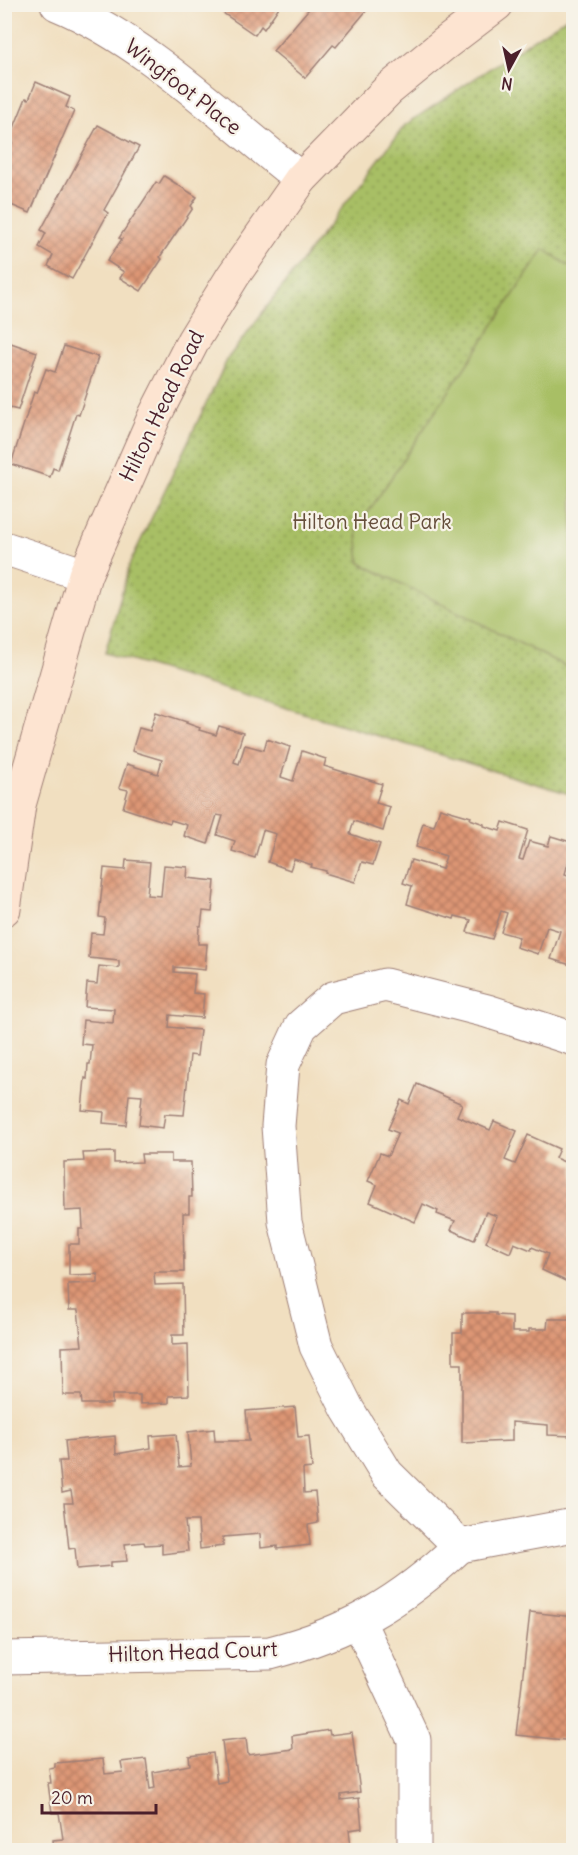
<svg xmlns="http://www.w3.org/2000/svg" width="578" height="1855" viewBox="0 0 578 1855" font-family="Delius,sans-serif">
  <defs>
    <pattern id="green-dots" width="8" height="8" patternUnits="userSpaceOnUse" patternTransform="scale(1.5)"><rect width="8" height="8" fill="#a8bf65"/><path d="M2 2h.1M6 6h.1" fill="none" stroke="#8b9b53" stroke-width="1.8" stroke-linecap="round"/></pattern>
    <pattern id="building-cross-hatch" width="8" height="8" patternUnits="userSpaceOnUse" patternTransform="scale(1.5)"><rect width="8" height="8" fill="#dd9675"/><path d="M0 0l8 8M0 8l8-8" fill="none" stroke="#b57a60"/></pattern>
  </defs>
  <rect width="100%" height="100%" fill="#f7f3e8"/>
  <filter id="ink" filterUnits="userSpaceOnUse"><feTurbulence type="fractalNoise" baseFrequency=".0167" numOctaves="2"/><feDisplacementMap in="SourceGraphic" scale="12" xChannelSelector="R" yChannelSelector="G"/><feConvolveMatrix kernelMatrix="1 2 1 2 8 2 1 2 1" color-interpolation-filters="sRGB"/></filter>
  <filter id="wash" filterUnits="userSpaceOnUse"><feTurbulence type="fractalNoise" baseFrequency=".008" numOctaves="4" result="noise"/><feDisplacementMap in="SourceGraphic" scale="24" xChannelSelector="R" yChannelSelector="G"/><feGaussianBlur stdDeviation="1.35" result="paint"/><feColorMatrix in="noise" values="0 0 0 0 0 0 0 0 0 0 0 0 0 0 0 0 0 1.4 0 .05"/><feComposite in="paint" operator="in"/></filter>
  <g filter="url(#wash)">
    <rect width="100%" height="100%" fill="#f1dfc0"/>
    <polygon fill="url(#green-dots)" stroke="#796f48" stroke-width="1.5" points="573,13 573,795 105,653 130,563 228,358 405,125"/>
    <polygon fill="#a8bf65" stroke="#796f48" stroke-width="1.5" points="544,249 573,269 573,670 360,563 357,529"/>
    <g id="blocks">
      <g fill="url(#building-cross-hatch)">
        <polygon points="228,4 281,4 264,29 261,26 255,35 223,13"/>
        <polygon points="313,4 372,4 336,47 333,45 305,78 273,51"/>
        <polygon points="36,82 70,97 66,107 74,111 30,213 4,202 4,161 13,142 9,140 26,98 29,99"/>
        <polygon points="98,125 139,147 104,210 108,213 72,279 48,266 53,255 39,247 46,233 41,230"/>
        <polygon points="164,176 197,197 191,206 193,208 160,257 162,259 141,291 120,278 124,272 107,261 122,239 119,238 156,182 159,184"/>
        <polygon points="5,341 37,352 18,410 10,408 5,423"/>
        <polygon points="64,346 98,357 79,415 76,414 58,470 53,468 50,477 11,464 34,392 37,393 46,369 55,372"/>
        <polygon points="156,712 187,722 186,723 200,728 199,730 216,735 219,726 243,733 234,762 239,764 245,745 264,750 267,739 290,747 281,777 293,781 302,751 326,759 324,766 382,784 376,803 390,807 383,831 354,821 350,834 380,844 373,865 362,862 355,882 325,873 326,871 311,867 312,865 294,859 290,870 268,862 276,834 263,830 255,858 232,851 235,841 217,835 223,816 217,815 208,844 184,836 187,825 171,820 170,823 123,808 128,790 119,788 127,764 158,774 162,760 132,751 139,728 150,731"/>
        <polygon points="440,808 471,817 470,819 484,824 484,826 500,831 503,822 528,830 519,859 523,860 529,841 548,846 551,836 574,843 565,874 574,877 574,966 551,959 560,931 547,927 538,954 516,947 519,937 501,932 507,913 501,911 492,939 467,932 471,920 455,916 454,919 407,904 412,886 403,883 411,860 442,869 446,856 416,847 423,823 434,826"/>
        <polygon points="126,860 150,862 147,895 161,896 164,865 188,867 187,878 215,881 212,912 203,911 201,926 199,926 198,944 207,944 205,970 174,967 174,972 195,974 193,993 204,994 202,1018 170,1015 169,1027 200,1030 197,1056 190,1055 184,1115 165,1114 163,1128 139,1125 142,1096 129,1095 126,1125 103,1123 104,1112 82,1110 85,1078 87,1079 88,1064 90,1064 92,1045 81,1044 83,1020 113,1023 114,1009 85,1007 87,983 97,984 99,966 119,968 119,961 89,958 91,933 103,934 105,918 99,917 104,868 125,870"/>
        <polygon points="417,1084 462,1104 457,1116 490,1130 494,1121 517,1131 505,1160 515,1164 528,1135 559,1149 555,1158 574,1166 574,1285 542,1270 548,1254 532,1247 531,1250 514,1243 510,1253 486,1242 497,1216 486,1212 474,1240 451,1230 455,1221 437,1214 438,1211 423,1204 415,1222 370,1202 377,1185 368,1181 380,1153 388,1156 398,1133 388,1129 401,1100 409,1104"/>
        <polygon points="114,1152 114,1163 142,1162 141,1154 171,1154 171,1162 191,1162 192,1197 189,1197 189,1213 183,1213 184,1272 154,1272 155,1285 183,1284 184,1335 172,1335 172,1345 188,1344 189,1395 169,1396 169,1403 140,1404 140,1395 112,1395 112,1404 82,1404 81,1395 63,1395 62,1347 82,1346 78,1310 69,1310 68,1284 98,1283 98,1274 69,1275 69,1244 79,1244 79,1229 83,1229 82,1210 65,1211 64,1162 84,1161 83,1153"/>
        <polygon points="462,1313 496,1313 496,1315 512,1316 512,1332 529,1332 529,1329 547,1329 548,1319 573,1319 573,1436 548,1435 548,1425 512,1422 512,1441 462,1443 462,1364 453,1364 453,1333 462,1333"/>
        <polygon points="295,1407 298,1437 309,1436 312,1468 303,1469 304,1493 315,1492 318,1523 308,1525 310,1545 277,1549 277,1546 261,1548 260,1534 223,1537 223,1546 200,1549 198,1521 185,1521 188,1551 162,1554 162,1544 145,1545 144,1542 125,1544 127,1561 111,1562 111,1566 77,1569 75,1548 69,1549 64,1503 73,1503 71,1491 62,1493 59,1461 67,1461 65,1441 115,1436 116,1454 151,1448 150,1436 176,1434 179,1467 191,1466 188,1432 214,1429 215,1441 249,1441 246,1411"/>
        <polygon points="530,1612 574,1617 574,1741 516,1735"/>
        <polygon points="329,1730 330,1735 352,1732 360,1792 341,1795 341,1800 359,1798 362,1828 349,1830 351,1847 343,1848 343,1850 161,1850 160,1845 154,1845 155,1850 54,1850 53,1840 63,1839 59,1813 52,1813 48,1783 51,1783 49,1768 55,1767 55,1763 103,1759 105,1774 123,1772 121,1762 146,1759 150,1789 155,1788 153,1772 190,1765 189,1756 213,1753 217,1783 227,1781 222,1741 246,1738 248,1755 293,1749 292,1736"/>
      </g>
    </g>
  </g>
  <g filter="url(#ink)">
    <use href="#blocks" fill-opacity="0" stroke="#9e7f76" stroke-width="1.5"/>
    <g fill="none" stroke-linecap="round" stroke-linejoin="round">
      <g stroke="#9e7f76" stroke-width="35">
        <g id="street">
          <path d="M57,4c89,37 168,116 244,175"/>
          <polyline points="4,548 85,575"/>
          <polyline points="460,1546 387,1474 348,1410 316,1346 285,1222 278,1126 283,1065 301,1026 333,998 385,985 487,1011 574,1039"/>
          <polyline points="460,1546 574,1525"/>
          <polyline points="359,1622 414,1740 414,1850"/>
          <path d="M4,1658l266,-5c78,-20 131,-51 190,-107"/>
        </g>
      </g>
      <g stroke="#9e7f76" stroke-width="35">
        <polyline id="secondary" points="4,909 19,805 85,575 155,415 193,341 233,276 301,179 388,90 443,45 497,4"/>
      </g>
      <use href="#street" stroke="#fff" stroke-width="33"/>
      <use href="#secondary" stroke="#fde4d1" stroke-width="33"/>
    </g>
  </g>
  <g text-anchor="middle" stroke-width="4.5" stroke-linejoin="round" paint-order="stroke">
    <g font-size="21" fill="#4a1f2b" stroke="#f7f3e8">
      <text transform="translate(183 87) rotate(38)" y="7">Wingfoot Place</text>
      <text transform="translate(162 406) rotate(-64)" y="7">Hilton Head Road</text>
      <text transform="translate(193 1652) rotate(-2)" y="7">Hilton Head Court</text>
    </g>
    <g font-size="21" fill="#664f3c" stroke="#f7f3e8">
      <text x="372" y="529">Hilton Head Park</text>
    </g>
  </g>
  <rect width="578" height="1855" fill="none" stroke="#f7f3e8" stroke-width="24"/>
  <g transform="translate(509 69) rotate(188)" stroke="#f7f3e8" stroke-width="4.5" paint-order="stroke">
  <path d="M0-4.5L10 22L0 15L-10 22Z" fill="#4a1f2b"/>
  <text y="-9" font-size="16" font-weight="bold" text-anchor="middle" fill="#4a1f2b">N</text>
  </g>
  <path d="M42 1804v9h114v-9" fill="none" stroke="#4a1f2b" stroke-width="3"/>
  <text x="51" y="1804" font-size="18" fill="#4a1f2b" stroke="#f7f3e8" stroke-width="4.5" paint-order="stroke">20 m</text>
</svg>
